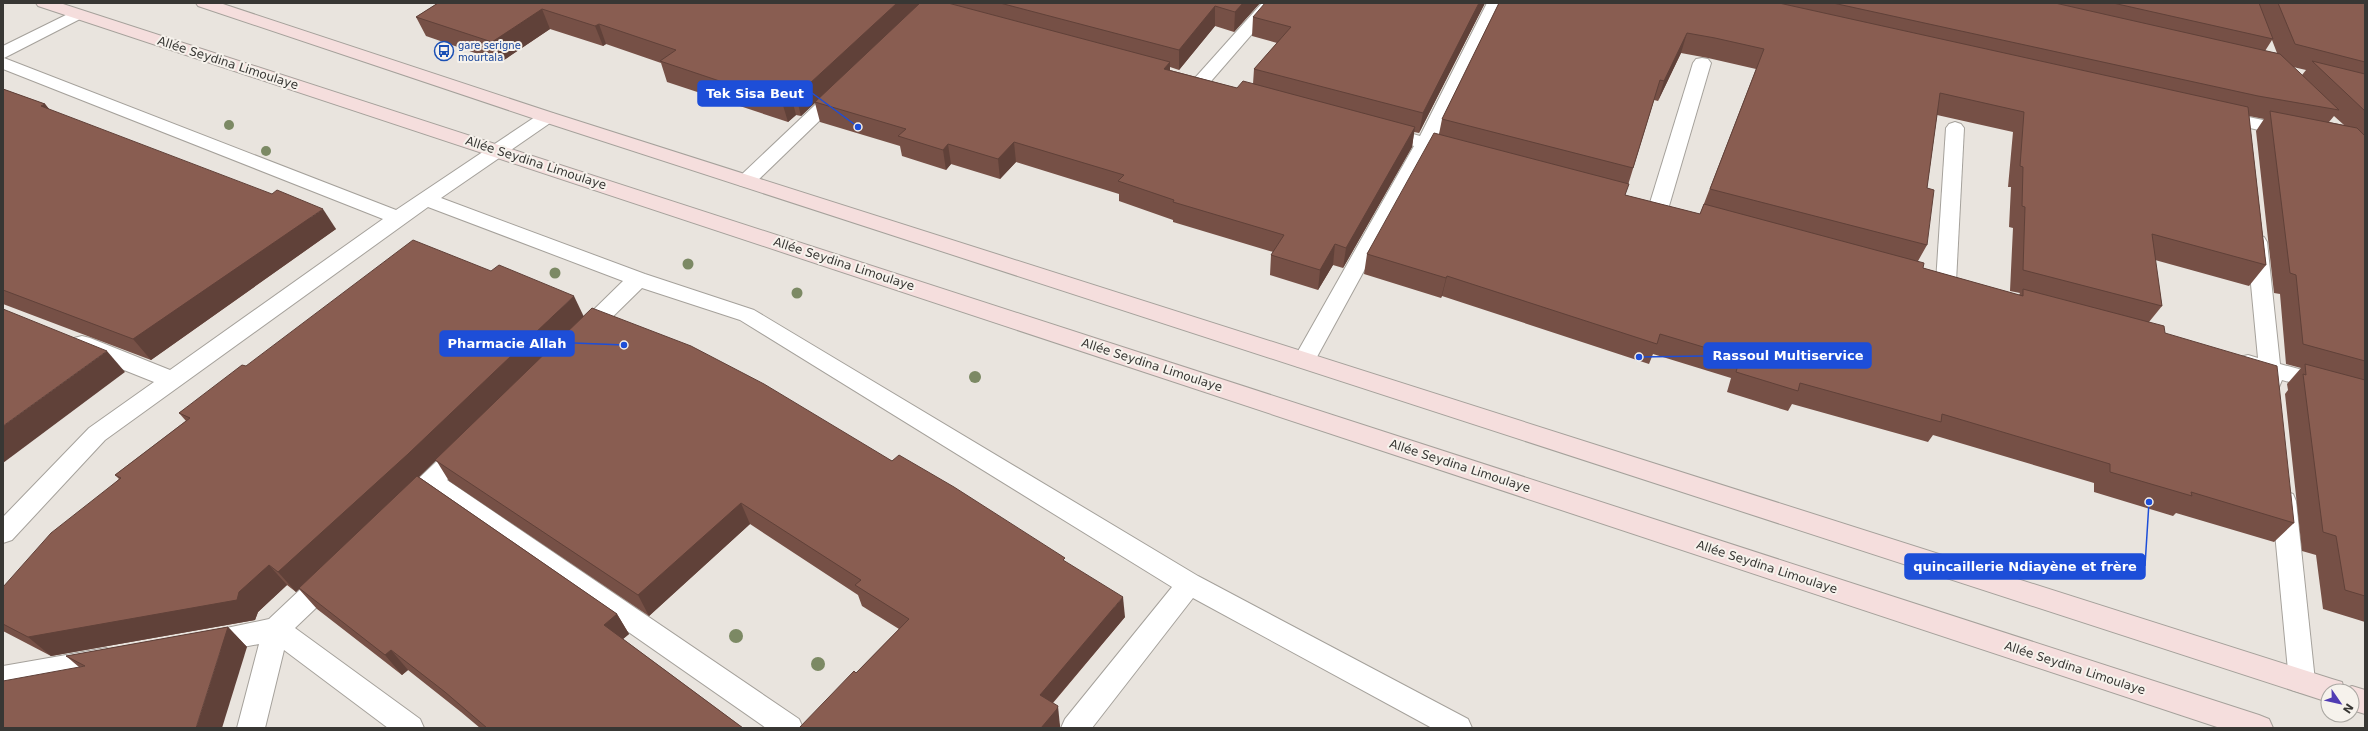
<svg xmlns="http://www.w3.org/2000/svg" width="2368" height="731" viewBox="0 0 2368 731" font-family="'DejaVu Sans',sans-serif">
  <rect width="100%" height="100%" fill="#e9e4de"/>
  <g fill="none" stroke-linecap="round" stroke-linejoin="round">
    <g stroke="#a5a19b" stroke-width="2">
      <g id="minor">
        <polygon points="1262,3 1279,3 1206,87 1194,87 1191,83 1194,79"/>
        <polygon points="1487,3 1503,3 1436,140 1463,147 1465,151 1463,155 1456,157 1430,150 1312,366 1304,368 1296,366 1293,360 1414,146 1379,136 1376,132 1379,128 1385,126 1420,136"/>
        <polygon points="76,10 82,12 84,15 82,18 4,58 396,210 541,113 553,113 556,117 553,121 441,198 645,274 754,310 1198,576 1468,719 1472,728 1432,728 1193,598 1092,728 1061,728 1065,719 1172,587 740,320 642,288 591,338 583,341 575,338 572,333 575,328 623,281 428,207 105,440 12,540 3,543 3,517 89,428 154,382 74,350 71,344 74,338 82,336 90,338 170,370 383,219 3,69 3,46"/>
        <polygon points="1702,58 1708,59 1711,63 1669,206 1666,210 1659,212 1652,210 1649,206 1693,63 1696,59"/>
        <polygon points="839,87 845,88 848,92 845,96 753,185 746,187 739,185 736,181 739,177 833,88"/>
        <polygon points="2220,111 2296,127 2299,131 2296,135 2290,137 2214,120 2211,116 2214,112"/>
        <polygon points="1955,122 1961,124 1964,128 1956,282 1953,287 1946,289 1939,287 1936,282 1946,128 1949,124"/>
        <polygon points="2257,235 2264,237 2267,242 2280,364 2365,387 2365,403 2282,380 2279,387 2271,389 2263,387 2259,374 2240,369 2237,363 2240,357 2248,355 2258,358 2247,242 2250,237"/>
        <path d="M464,440l8,3 4,6 -4,6 -25,25 352,239 4,9h-37l-334,-233c-11,11 -18,22 -34,17l-3,-7 3,-7 58,-55z"/>
        <polygon points="2284,491 2293,494 2296,501 2315,681 2312,690 2302,693 2292,690 2289,681 2272,501 2275,494"/>
        <polygon points="330,567 339,570 343,578 339,586 295,628 420,719 424,728 388,728 284,650 265,728 237,728 259,644 207,654 198,650 194,642 198,634 269,619 321,570"/>
        <polygon points="106,648 115,652 119,660 115,668 3,690 3,666"/>
      </g>
    </g>
    <g stroke="#a5a19b" stroke-width="2">
      <g id="secondary">
        <polygon points="36,3 60,3 2259,715 2269,719 2273,728 2220,728 38,6"/>
        <polygon points="196,3 220,3 553,113 2332,679 2342,682 2344,689 2352,686 2365,690 2365,714 2352,710 2352,691 2328,691 2328,702 541,121 198,6"/>
      </g>
    </g>
    <use href="#minor" fill="#fff" fill-rule="evenodd"/>
    <use href="#secondary" fill="#f5dedd" fill-rule="evenodd"/>
  </g>
  <g fill="#7c8964">
    <circle cx="229" cy="125" r="5"/>
    <circle cx="266" cy="151" r="5"/>
    <circle cx="688" cy="264" r="5.5"/>
    <circle cx="555" cy="273" r="5.5"/>
    <circle cx="797" cy="293" r="5.5"/>
    <circle cx="975" cy="377" r="6"/>
    <circle cx="736" cy="636" r="7"/>
    <circle cx="818" cy="664" r="7"/>
  </g>
  <g fill="#765046" fill-rule="evenodd">
    <polygon points="438,3 1260,3 1234,32 1215,26 1179,70 1170,67 1170,70 1237,88 1253,84 1254,69 1277,43 1252,36 1253,17 1485,3 1419,133 1414,132 1412,147 1343,268 1333,265 1318,290 1270,275 1271,255 1273,252 1173,222 1173,220 1119,201 1119,194 1016,162 1000,179 951,164 946,170 902,156 900,146 820,122 815,103 801,116 796,115 788,122 667,82 661,63 606,44 603,46 550,29 501,62 426,36 416,17"/>
    <path d="M1499,3h866v619l-42,-13 -7,-54 -14,-4 -17,-157 3,-4 -1,-6 14,-16 -15,-4 -6,-70 -6,-1 -18,-162 8,-12 -15,-3 17,149 -17,21 -94,-26 7,46 -13,16 16,11 129,190 -20,19 -98,-29 -3,3 -79,-24v-9l-161,-48 -5,7 -136,-38 -4,7 -61,-19 4,-14 -78,-24 -4,10 -207,-68 -1,2 -77,-24 3,-20 72,-120 3,-15zM2272,40l5,13 -12,-2zM1681,53l27,5 48,11 -56,145 -75,-19 29,-95 4,1zM2293,67l13,3 -4,5zM1937,115l76,17 -5,55h3l-2,40 4,1 -3,63 10,2 -1,2 -96,-27 -5,-7 9,-16v-57zM2334,116l10,9 -15,-3z"/>
    <polygon points="3,89 45,104 50,110 336,229 151,360 3,304"/>
    <polygon points="584,316 892,461 1065,562 1125,617 1053,703 1060,726 1060,728 799,728 856,673 899,629 862,606 858,595 750,524 649,616 449,481 436,460 419,477 617,614 629,634 623,639 743,728 480,728 461,712 408,670 402,675 317,609 299,589 296,592 287,585 258,612 255,620 51,656 3,631 3,587 119,479 115,475 186,421 179,413 246,366"/>
    <polygon points="228,627 247,647 79,667 66,656"/>
  </g>
  <g fill="#604139">
    <polygon points="897,3 921,3 801,116 796,96"/>
    <polygon points="1243,3 1260,3 1234,32 1235,12"/>
    <polygon points="1479,3 1485,3 1419,133 1423,113"/>
    <polygon points="1215,6 1215,26 1179,70 1179,50"/>
    <polygon points="542,9 550,29 501,62 492,42"/>
    <polygon points="599,24 606,44 603,46 595,26"/>
    <polygon points="1687,33 1681,53 1658,101 1664,81"/>
    <polygon points="1170,62 1170,82 1164,69"/>
    <polygon points="791,95 796,115 788,122 782,102"/>
    <polygon points="45,104 61,125 41,106"/>
    <polygon points="1415,127 1412,147 1343,268 1346,248"/>
    <polygon points="1014,142 1016,162 1000,179 998,159"/>
    <polygon points="948,144 951,164 946,170 943,150"/>
    <polygon points="323,209 336,229 151,360 133,339"/>
    <polygon points="1335,244 1333,265 1318,290 1320,270"/>
    <polygon points="1447,276 1442,296 1441,298 1446,278"/>
    <polygon points="574,296 584,317 422,474 296,592 278,572"/>
    <polygon points="107,351 125,372 3,463 3,426"/>
    <polygon points="741,503 750,524 649,616 638,595"/>
    <polygon points="269,565 287,585 258,612 255,620 51,656 28,637 239,592"/>
    <polygon points="1123,597 1125,617 1043,714 1040,695"/>
    <polygon points="617,614 629,634 616,645 604,625"/>
    <polygon points="228,627 247,647 222,728 196,728"/>
    <polygon points="391,650 408,670 402,675 385,655"/>
    <polygon points="1058,706 1060,726 1060,728 1041,728"/>
  </g>
  <g fill="#895d51" stroke="#604139">
    <polygon points="438,3 897,3 796,96 791,95 782,102 660,61 676,50 599,24 595,26 542,9 492,42 416,17"/>
    <polygon points="920,3 948,3 1170,62 1164,69 1237,88 1243,81 1415,127 1346,248 1335,244 1320,270 1271,255 1284,235 1173,202 1174,200 1118,181 1124,175 1014,142 998,159 948,144 943,150 898,136 906,129 815,102"/>
    <polygon points="1000,3 1243,3 1235,12 1215,6 1179,50"/>
    <polygon points="1265,3 1479,3 1423,113 1254,69 1291,27 1253,17"/>
    <polygon points="1499,3 1779,3 2248,107 2266,265 2152,234 2162,306 2023,270 2025,207 2022,206 2023,167 2020,166 2024,112 1940,93 1927,188 1934,190 1927,245 1710,189 1764,49 1715,38 1687,33 1664,81 1660,80 1633,168 1442,119"/>
    <polygon points="1833,3 2055,3 2280,54 2339,110 2258,96"/>
    <polygon points="2113,3 2259,3 2273,39"/>
    <polygon points="2278,3 2365,3 2365,62 2295,44"/>
    <polygon points="2312,61 2365,74 2365,111"/>
    <polygon points="3,89 45,104 41,106 272,194 277,190 323,209 133,339 3,290"/>
    <polygon points="2270,111 2357,128 2365,136 2365,361 2303,344 2296,275 2290,273"/>
    <polygon points="1434,133 1629,184 1625,195 1700,214 1704,204 1924,263 1923,268 2023,296 2023,289 2164,326 2165,333 2277,366 2294,523 2191,492 2192,496 2110,472 2110,464 1942,414 1941,422 1800,383 1798,391 1736,372 1740,358 1660,334 1657,344 1447,276 1446,278 1367,254"/>
    <polygon points="413,240 491,271 499,265 574,296 408,454 278,572 269,565 239,592 237,600 28,637 3,624 3,587 51,533 121,478 115,475 190,418 179,413 242,365 246,366"/>
    <polygon points="592,308 691,346 764,384 892,461 899,455 954,487 1065,558 1063,560 1123,597 1040,695 1058,706 1057,709 1041,728 799,728 854,671 856,673 909,619 855,585 861,580 741,503 638,595 435,460"/>
    <polygon points="3,309 107,351 3,426"/>
    <polygon points="2305,364 2365,380 2365,596 2345,590 2336,536 2323,532 2303,374 2306,375"/>
    <polygon points="417,476 617,614 604,625 743,728 487,728 445,692 391,650 385,655 299,588"/>
    <polygon points="228,627 196,728 3,728 3,681 85,666 66,656"/>
  </g>
  <defs>
    <g id="bus-ring" transform="scale(1)"><circle r="9.5" fill="#f6f2ec" stroke="#1a4fb4" stroke-width="1.5"/><path d="M-5-6H5V4H4V6H2V4H-2V6H-4V4H-5ZM-3.5-4V0h7V-4ZM-3.5 1.2v1.5H-2V1.2ZM2 1.2v1.5H3.5V1.2Z" fill="#1a4fb4"/></g>
  </defs>
  <g fill-rule="evenodd">
    <use href="#bus-ring" x="444" y="51"/>
  </g>
  <g text-anchor="middle" stroke-width="4" stroke-linejoin="round" paint-order="stroke">
    <g font-size="10" fill="#164399" stroke="#f6f2ec" text-anchor="start">
      <text x="458" y="49">gare serigne<tspan x="458" dy="12">mourtala</tspan></text>
    </g>
    <g font-size="12" fill="#383734" stroke="#f6f2ec">
      <text transform="translate(228 63) rotate(18)" y="4">Allée Seydina Limoulaye</text>
      <text transform="translate(536 163) rotate(18)" y="4">Allée Seydina Limoulaye</text>
      <text transform="translate(844 264) rotate(18)" y="4">Allée Seydina Limoulaye</text>
      <text transform="translate(1152 365) rotate(18)" y="4">Allée Seydina Limoulaye</text>
      <text transform="translate(1460 466) rotate(18)" y="4">Allée Seydina Limoulaye</text>
      <text transform="translate(1767 567) rotate(18)" y="4">Allée Seydina Limoulaye</text>
      <text transform="translate(2075 668) rotate(18)" y="4">Allée Seydina Limoulaye</text>
    </g>
  </g>
  <path fill="none" stroke="#1d4ed8" stroke-width="1.5" d="M858 127L812 93M624 345L574 343M1639 357L1704 356M2149 502L2145 566"/>
  <g fill="#1d4ed8" stroke="#f6f2ec" stroke-width="1.5">
    <circle cx="858" cy="127" r="4"/>
    <circle cx="624" cy="345" r="4"/>
    <circle cx="1639" cy="357" r="4"/>
    <circle cx="2149" cy="502" r="4"/>
  </g>
  <g fill="#1d4ed8" stroke="#1d4ed8" stroke-width="1.5">
    <rect x="698" y="81" width="114" height="25" rx="4"/>
    <rect x="440" y="331" width="134" height="25" rx="4"/>
    <rect x="1704" y="343" width="167" height="25" rx="4"/>
    <rect x="1905" y="554" width="240" height="25" rx="4"/>
  </g>
  <g font-size="13" text-anchor="middle" font-weight="bold" fill="#fff">
    <text x="755" y="98">Tek Sisa Beut</text>
    <text x="507" y="348">Pharmacie Allah</text>
    <text x="1788" y="360">Rassoul Multiservice</text>
    <text x="2025" y="571">quincaillerie Ndiayène et frère</text>
  </g>
  <rect width="2368" height="731" fill="none" stroke="#383734" stroke-width="8"/>
  <g transform="translate(2340 703) rotate(124)"><circle r="19" fill="#f6f2ec" stroke="#aaa7a2"/>
  <path d="M0-3L7 15L0 10L-7 15Z" fill="#503cb3"/>
  <text y="-6" font-size="11" font-weight="bold" text-anchor="middle" fill="#383734">N</text>
  </g>
</svg>
